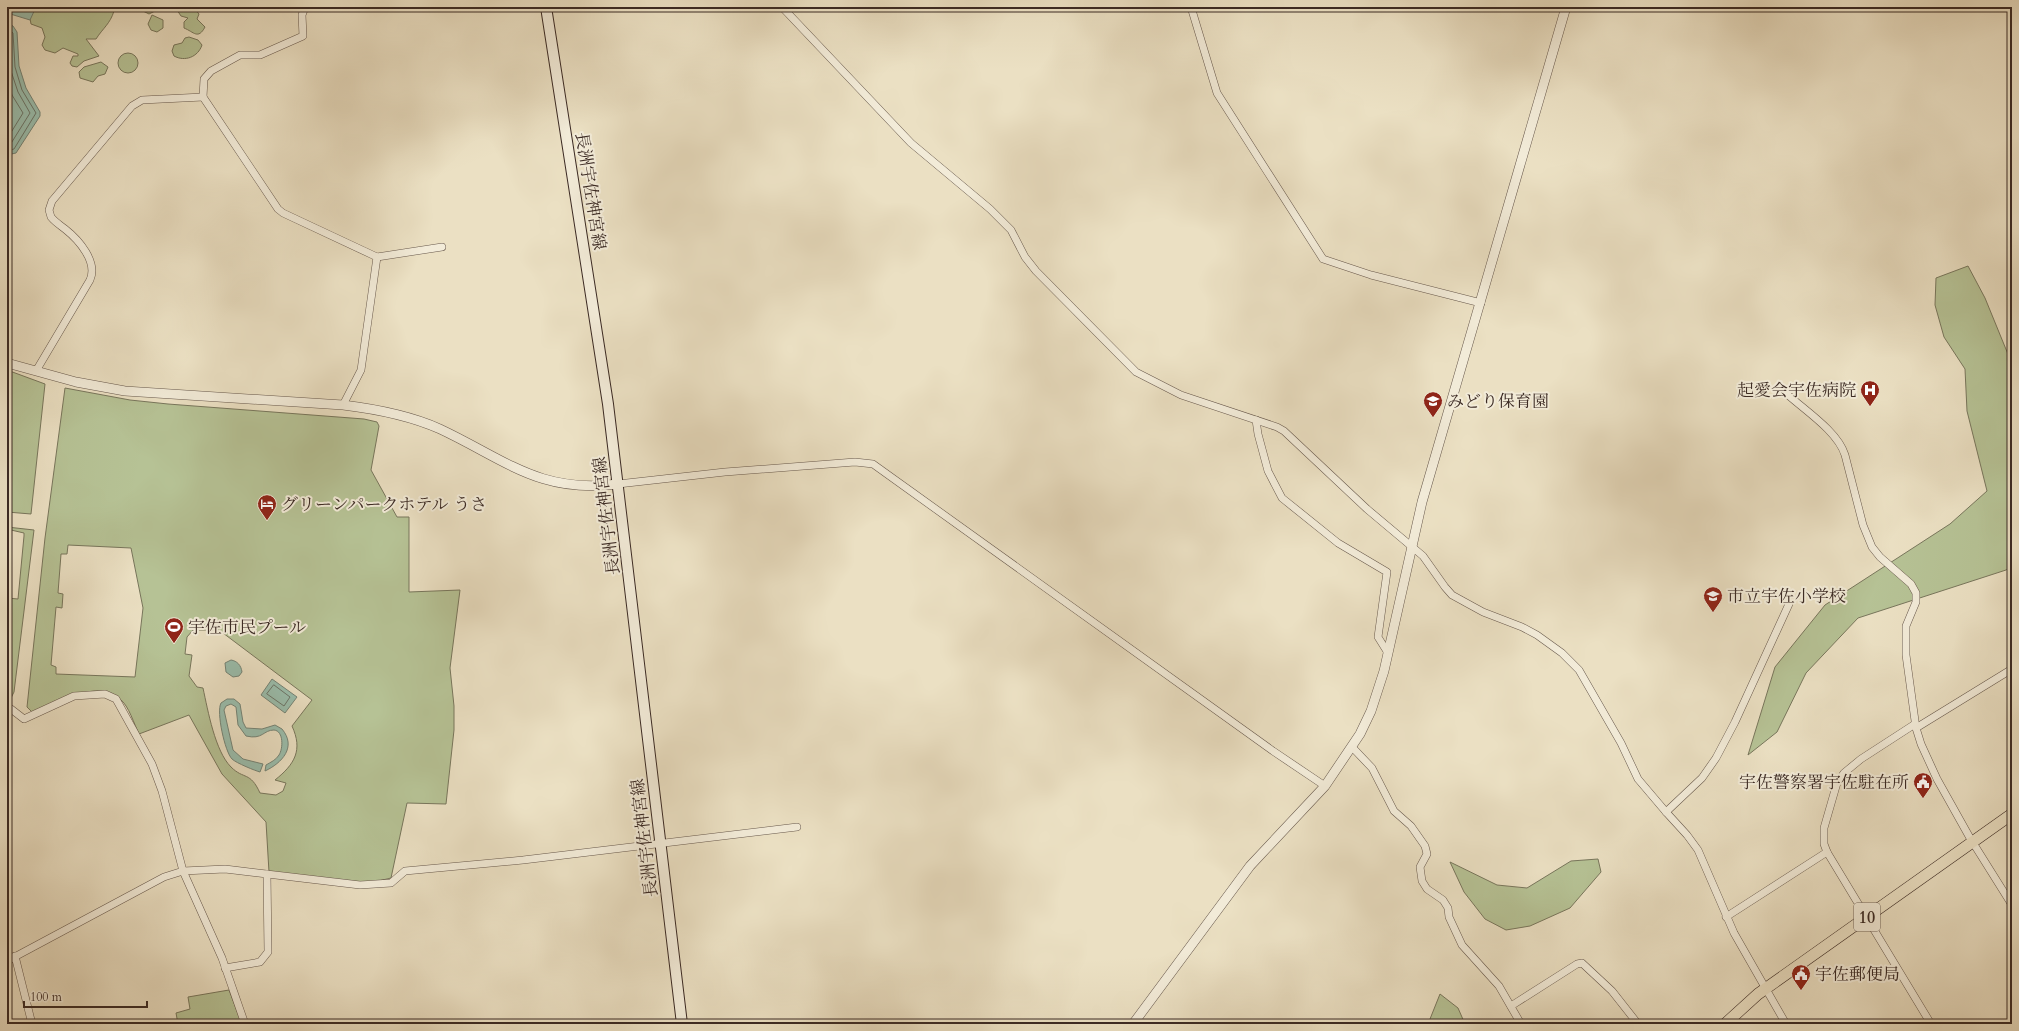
<svg xmlns="http://www.w3.org/2000/svg" width="2019" height="1031" viewBox="0 0 2019 1031" font-family="Cardo,'Noto Serif JP',serif">
  <rect width="100%" height="100%" fill="#ebe0c3"/>
  <filter id="stains"><feTurbulence type="fractalNoise" baseFrequency=".005" numOctaves="4"/><feColorMatrix values="0 0 0 0 .2 0 0 0 0 .09 0 0 0 0 .02 0 0 0 .5 -.17"/></filter>
  <radialGradient id="worn" r=".72"><stop offset=".6" stop-color="#630" stop-opacity="0"/><stop offset="1" stop-color="#630" stop-opacity=".3"/></radialGradient>
  <g fill="#b6c295" stroke="#78765c" fill-rule="evenodd">
    <path d="M28,7h81l5,4c-4,13 -11,17 -18,28h-10l13,17 -15,5 -7,6 -5,-1 -2,-3 3,-7h5v-2l-15,-6 -8,5 -10,-3 -3,-5 3,-8 -3,-9 -11,-4z"/>
    <polygon points="127,7 163,7 149,14 139,9 129,10"/>
    <path d="M175,7l19,1 5,6 -2,5 8,8c-7,13 -11,5 -21,1v-6l4,-4 -7,-2z"/>
    <polygon points="152,15 163,20 163,28 157,32 151,30 148,24"/>
    <path d="M189,37l9,3 4,5c-4,12 -17,17 -28,11l-2,-5 2,-6 8,-2 3,-5z"/>
    <circle cx="128" cy="63" r="10"/>
    <polygon points="101,62 108,67 105,74 98,76 93,82 80,78 79,72 84,67"/>
    <polygon points="1968,266 1985,298 2012,364 2012,566 2006,570 1858,618 1806,673 1777,732 1748,755 1775,667 1825,605 1950,524 1987,491 1967,411 1965,369 1944,337 1935,305 1936,278"/>
    <polygon points="7,370 45,384 31,514 7,512"/>
    <path d="M65,388l65,12 38,4 196,15 13,3 2,4 -8,44 26,47h12v75l51,-2 -10,78 4,38v24l-8,74 -39,-1 -16,75 -21,5 -101,-11 -3,-50 -44,-48 -33,-59 -50,19c-5,-10 -10,-28 -19,-35 -22,-20 -65,3 -88,13l-5,-5 18,-169zM68,545l63,3 12,60 -8,69 -79,-3v-7l-5,-2 5,-58 6,1 1,-14 -5,-1 3,-39h6zM193,630h26l93,70 -20,26c11,24 3,38 -17,54l11,3 -3,8 -7,4 -16,-2c-10,-22 -16,-13 -29,-26 -16,-16 -23,-56 -28,-79l-6,-1 -8,-11 3,-21 -7,-1 2,-17z"/>
    <polygon points="7,527 34,530 14,692 7,706 7,598 18,599 24,536 24,533 11,530 7,534"/>
    <polygon points="1598,859 1601,872 1570,908 1530,926 1506,930 1485,919 1464,892 1450,862 1497,885 1527,888 1571,861"/>
    <polygon points="229,990 242,1024 178,1024 176,1013 190,1009 188,997"/>
    <polygon points="1440,994 1458,1008 1465,1024 1428,1024"/>
  </g>
  <g fill="#9abead" stroke="#748376">
    <polygon points="7,7 36,7 30,20 7,13"/>
    <polygon points="7,23 13,26 17,32 19,66 26,88 40,112 40,116 16,153 7,155"/>
    <path d="M231,660c6,1 10,5 11,12l-3,4 -6,1 -7,-5 -1,-9z"/>
    <polygon points="272,679 297,697 285,713 261,695"/>
    <path d="M227,699h7l6,5 3,18 3,6 16,1 13,-4 7,4c15,18 0,34 -17,42l1,-6c5,-3 10,-5 13,-10 4,-6 5,-24 -5,-25 -11,0 -11,10 -28,6l-8,-11 -2,-18 -5,-3 -5,2 -2,4 9,40 10,9 20,5 -3,8c-4,-1 -24,-9 -28,-13 -7,-7 -16,-47 -11,-56z"/>
  </g>
  <g fill="none" stroke-linecap="round" stroke-linejoin="round">
    <g stroke="#6a7468" stroke-width="1">
      <polyline points="7,28 13,33 15,67 22,90 36,113 14,149 7,151"/>
      <polyline points="7,33 10,68 18,92 30,113 10,145 7,146"/>
      <polyline points="7,78 12,95 23,113 7,139"/>
      <polygon points="274,685 290,697 284,706 267,694"/>
    </g>
    <g stroke="#67584c" stroke-width="8">
      <g id="minor">
        <polyline points="305,7 302,15 303,36 260,55 240,55 211,71 204,79 203,97 278,209 283,213 377,257 442,247"/>
        <polyline points="782,7 911,143 990,209 1011,230 1025,257 1036,271 1136,372 1181,395 1277,427 1284,431 1367,509 1423,556 1445,587 1452,595 1483,612 1522,627 1537,635 1562,653 1579,670 1621,743 1638,779 1666,812 1687,835 1698,850 1734,933 1786,1024"/>
        <polyline points="1191,7 1217,93 1323,259 1371,275 1481,303"/>
        <path d="M36,371l54,-91c8,-18 -11,-40 -25,-51 -5,-4 -10,-7 -14,-12l-2,-7 3,-9 80,-95 10,-6 61,-3"/>
        <path d="M1788,395c18,16 50,37 57,60l18,70 9,22 8,10 31,27 5,9v9l-10,24v29l10,73 5,16 16,35 33,59 42,67"/>
        <polyline points="343,405 361,370 377,257"/>
        <polyline points="1256,420 1258,434 1268,471 1282,498 1338,543 1387,572 1378,637 1388,653"/>
        <polyline points="618,484 725,472 855,462 873,464 1273,751 1325,786"/>
        <polyline points="11,709 24,719 74,696 105,694 116,699 152,764 162,791 183,871 222,958 245,1024"/>
        <polyline points="1915,724 1861,759 1844,773 1837,783 1824,828 1824,844 1827,852 1931,1024"/>
        <polyline points="1916,728 2012,669"/>
        <polyline points="1352,747 1372,768 1394,811 1411,826 1425,846 1427,854 1420,867 1422,881 1427,889 1443,900 1448,908 1449,917 1462,945 1499,986 1521,1024"/>
        <polyline points="1666,812 1702,778 1716,758 1735,722 1789,604"/>
        <polyline points="1726,917 1827,852"/>
        <polyline points="15,956 32,1024"/>
        <polyline points="7,961 164,877 183,871 225,869 360,885 391,883 405,871 523,860 797,827"/>
        <polyline points="225,968 260,962 268,952 267,874"/>
        <polyline points="1511,1006 1577,964 1582,963 1612,991 1638,1024"/>
      </g>
    </g>
    <g stroke="#67584c" stroke-width="10">
      <g id="tertiary">
        <path d="M7,363l69,19 49,9 218,14c33,4 66,10 97,24 66,31 100,65 178,55"/>
        <polyline points="1133,1024 1250,866 1325,786 1360,734 1371,711 1384,671 1422,502 1566,7"/>
      </g>
    </g>
    <g stroke="#3b2a24" stroke-width="12">
      <polyline id="secondary" points="546,7 608,404 682,1024"/>
    </g>
    <g stroke="#3b2a24" stroke-width="12">
      <polyline id="trunk" points="1725,1024 1758,994 2012,814"/>
    </g>
    <use href="#minor" stroke="#f2ebd8" stroke-width="7"/>
    <use href="#tertiary" stroke="#f2ebd8" stroke-width="9"/>
    <use href="#secondary" stroke="#f2ebd8" stroke-width="10"/>
    <use href="#trunk" stroke="#ebe0c3" stroke-width="11"/>
  </g>
  <defs>
    <g id="hospital-pin" transform="scale(1)"><path d="M0 17L-7.5 6A9.5 9.5 0 1 1 7.5 6Z" fill="#8f2418" stroke="#f2ebd8"/><path d="M-5-5h3v3.5h4V-5h3V5h-3V1.5h-4V5h-3Z" fill="#fff"/></g>
    <g id="school-pin" transform="scale(1)"><path d="M0 17L-7.5 6A9.5 9.5 0 1 1 7.5 6Z" fill="#8f2418" stroke="#f2ebd8"/><path d="M0-5L7-2L0 1L-7-2ZM-4 1L0 2.5L4 1V4Q0 6-4 4Z" fill="#fff"/></g>
    <g id="hotel-pin" transform="scale(1)"><path d="M0 17L-7.5 6A9.5 9.5 0 1 1 7.5 6Z" fill="#8f2418" stroke="#f2ebd8"/><path d="M-6-4.5h1.5V1H6V5H4.5V3h-9V5H-6ZM-4 0a1.8 1.8 0 1 1 3.6 0ZM.5 0V-2.5h3Q6-2.5 6 0Z" fill="#fff"/></g>
    <g id="stadium-pin" transform="scale(1)"><path d="M0 17L-7.5 6A9.5 9.5 0 1 1 7.5 6Z" fill="#8f2418" stroke="#f2ebd8"/><path d="M0-5a6.5 5 0 1 0 0 10a6.5 5 0 1 0 0-10ZM-3.5-1.8h7v3.6h-7Z" fill="#fff"/></g>
    <g id="civic-pin" transform="scale(1)"><path d="M0 17L-7.5 6A9.5 9.5 0 1 1 7.5 6Z" fill="#8f2418" stroke="#f2ebd8"/><path d="M-.6-6.5H3V-4.5H.6V-3L4-1V1h2V6H-6V1h2V-1L-.6-3ZM-1.2 2.5V6h2.4V2.5Z" fill="#fff"/></g>
  </defs>
  <g fill-rule="evenodd">
    <use href="#hospital-pin" x="1870" y="390"/>
    <use href="#school-pin" x="1433" y="401"/>
    <use href="#hotel-pin" x="267" y="504"/>
    <use href="#school-pin" x="1713" y="596"/>
    <use href="#stadium-pin" x="174" y="627"/>
    <use href="#civic-pin" x="1923" y="782"/>
    <use href="#civic-pin" x="1801" y="974"/>
  </g>
  <g text-anchor="middle" stroke-width="4" stroke-linejoin="round" paint-order="stroke">
    <rect fill="#f2ebd8" stroke="#72645a" stroke-width="1" x="1854" y="903" width="26" height="28" rx="3"/>
    <g font-size="16" font-weight="bold" fill="#3b2a24">
      <text x="1867" y="923">10</text>
    </g>
    <g font-size="17" fill="#3b2a24" stroke="#f2ebd8">
      <text transform="translate(591 191) rotate(81)" y="6">長洲宇佐神宮線</text>
      <text transform="translate(606 516) rotate(-97)" y="6">長洲宇佐神宮線</text>
      <text transform="translate(644 838) rotate(-97)" y="6">長洲宇佐神宮線</text>
    </g>
    <g font-size="17" fill="#3b2a24" stroke="#f2ebd8" text-anchor="start">
      <text x="1856" y="396" text-anchor="end">起愛会宇佐病院</text>
      <text x="1447" y="407">みどり保育園</text>
      <text x="281" y="510">グリーンパークホテル うさ</text>
      <text x="1727" y="602">市立宇佐小学校</text>
      <text x="188" y="633">宇佐市民プール</text>
      <text x="1909" y="788" text-anchor="end">宇佐警察署宇佐駐在所</text>
      <text x="1815" y="980">宇佐郵便局</text>
    </g>
  </g>
  <rect width="2019" height="1031" fill="none" stroke="#ebe0c3" stroke-width="24"/>
  <rect x="8" y="8" width="2003" height="1015" fill="none" stroke="#3b2a24" stroke-width="2"/>
  <rect x="12" y="12" width="1995" height="1007" fill="none" stroke="#3b2a24"/>
  <path d="M24 1001v6h123v-6" fill="none" stroke="#3b2a24" stroke-width="2"/>
  <text x="30" y="1001" font-size="12" fill="#3b2a24" stroke="#f2ebd8" stroke-width="3" paint-order="stroke">100 m</text>
  <rect width="100%" height="100%" filter="url(#stains)"/>
  <rect width="100%" height="100%" fill="url(#worn)"/>
</svg>
